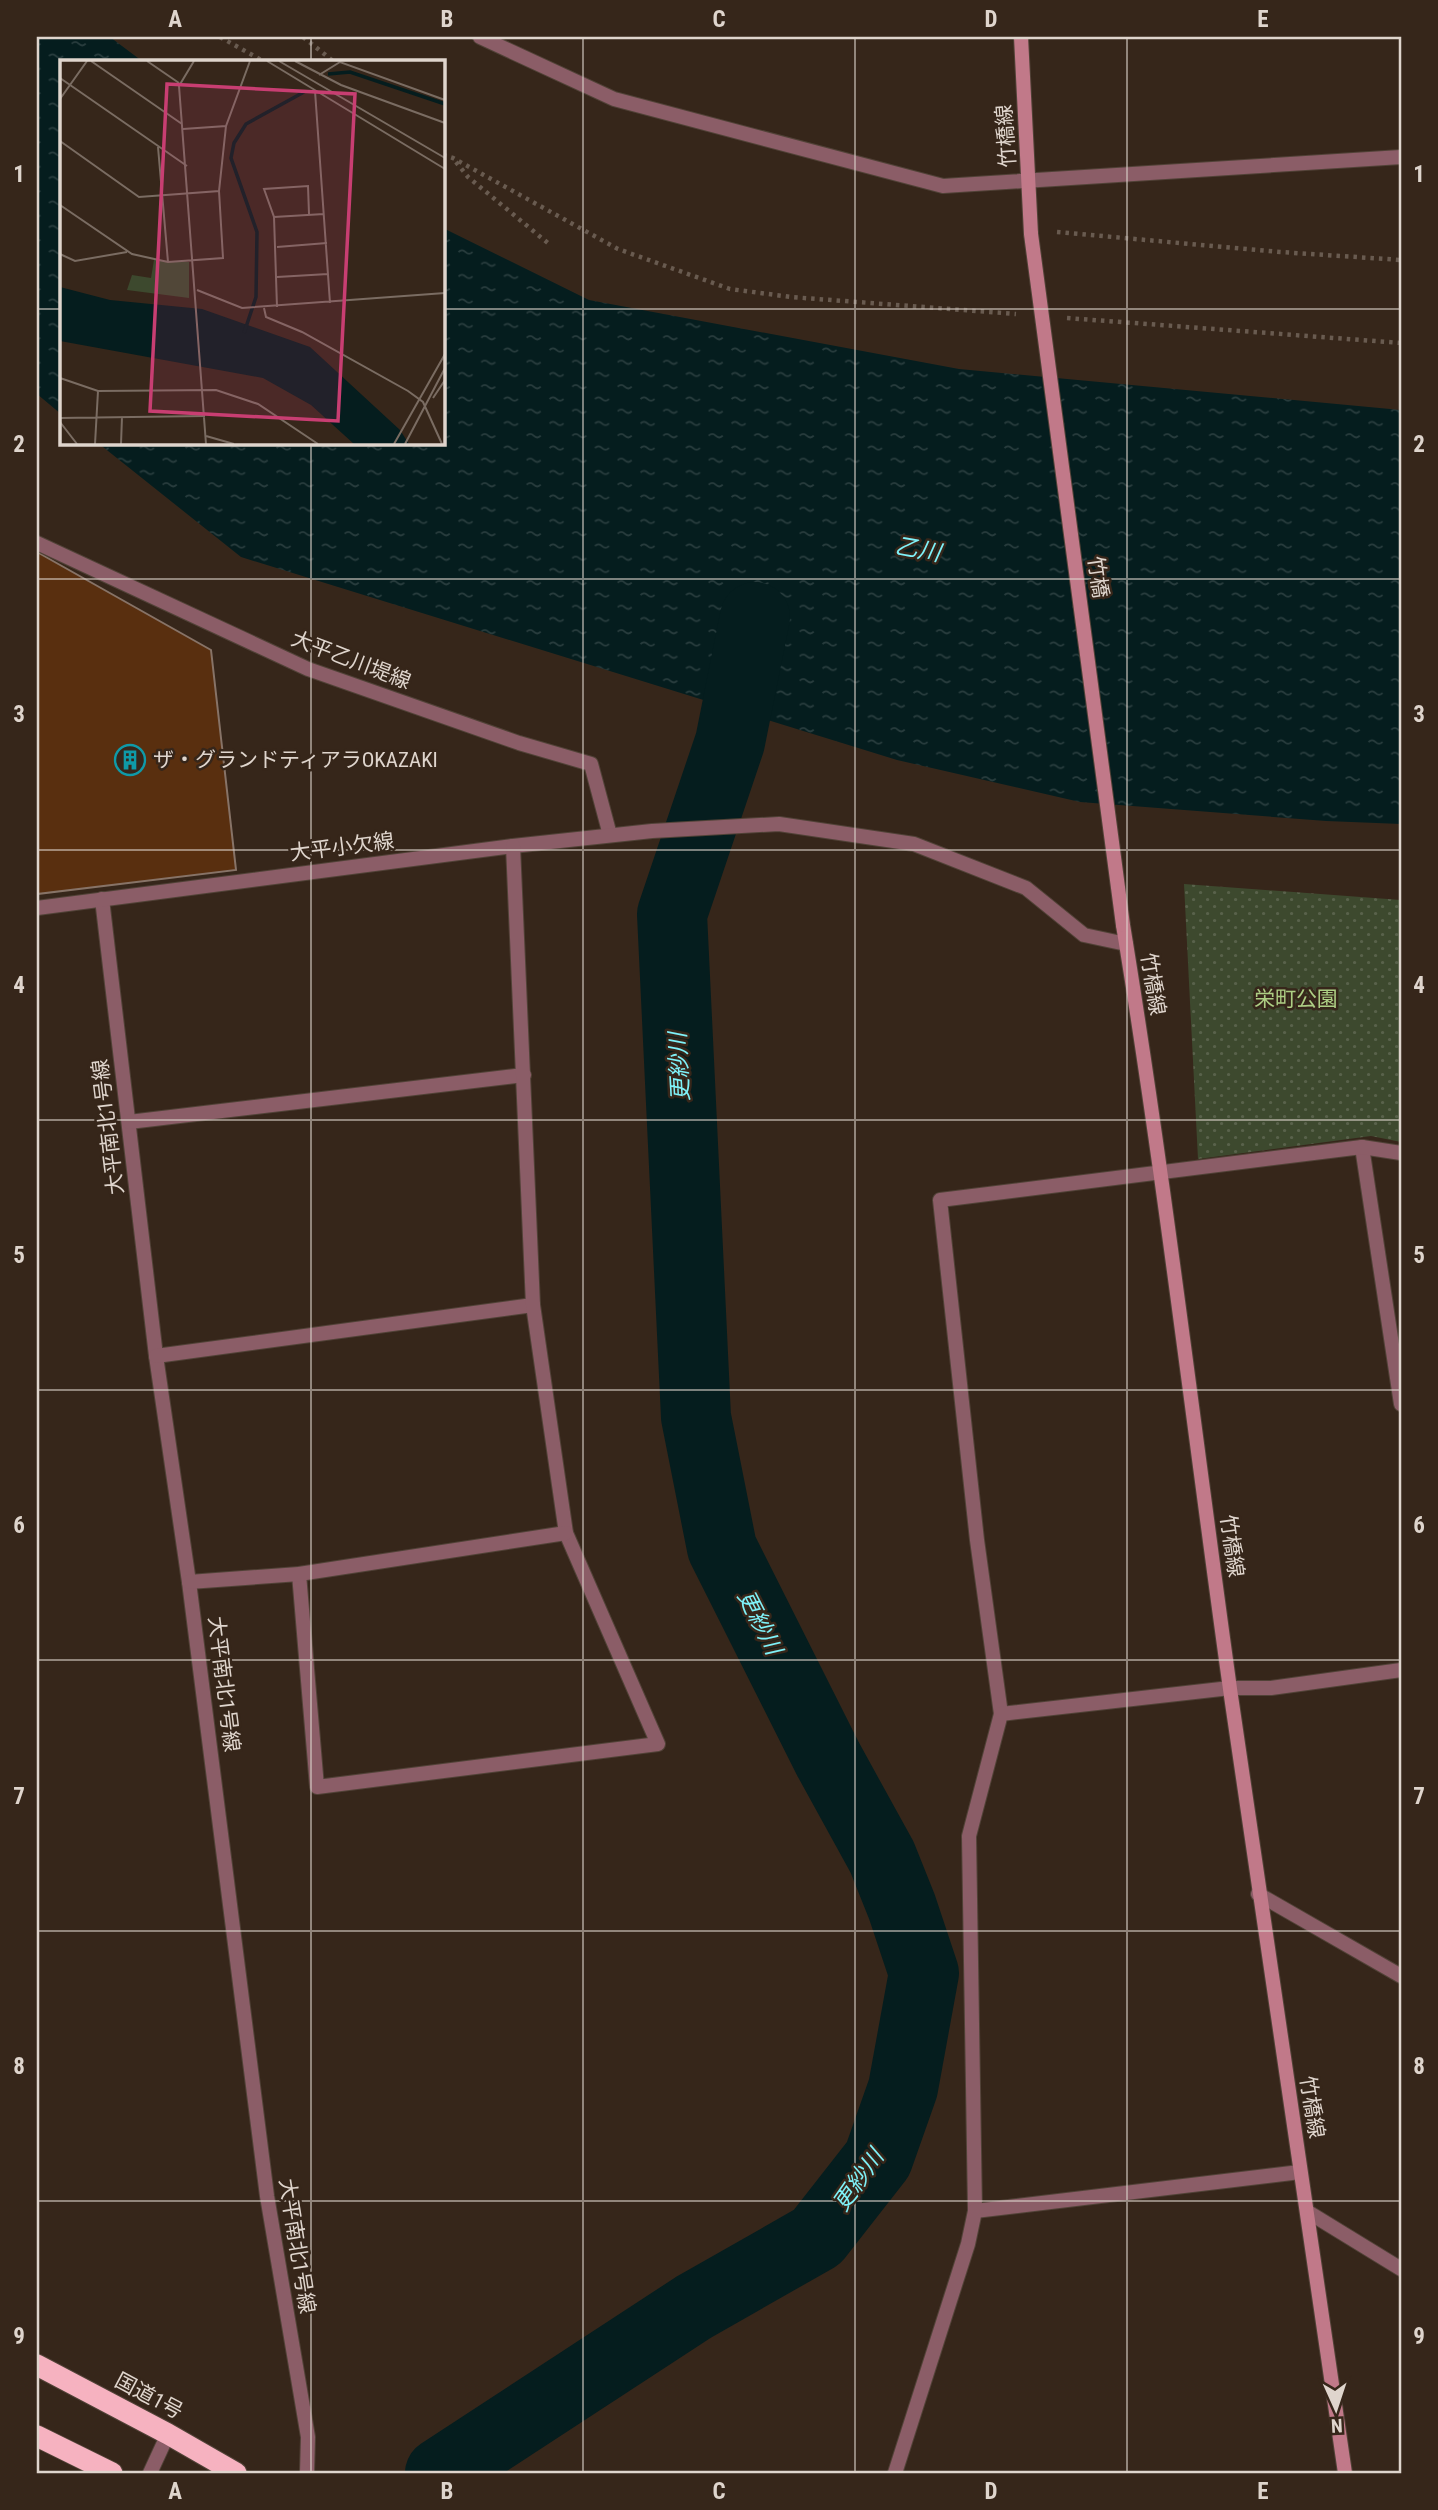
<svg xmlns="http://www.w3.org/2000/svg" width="1438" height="2510" viewBox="0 0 1438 2510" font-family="'Roboto Condensed','Noto Sans JP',sans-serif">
  <defs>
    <pattern id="park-dots" width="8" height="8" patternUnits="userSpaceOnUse" patternTransform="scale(1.75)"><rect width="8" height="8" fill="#3d492e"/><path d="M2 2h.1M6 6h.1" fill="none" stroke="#59624b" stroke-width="1.8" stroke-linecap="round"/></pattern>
    <pattern id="water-ripples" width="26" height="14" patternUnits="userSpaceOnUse" patternTransform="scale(1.75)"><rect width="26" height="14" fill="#051d1e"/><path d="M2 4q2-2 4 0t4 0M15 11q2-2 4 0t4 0" fill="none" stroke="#293d3e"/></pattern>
  </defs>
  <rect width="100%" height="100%" fill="#36261a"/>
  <polygon fill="url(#park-dots)" points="1184,884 1401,900 1401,1142 1371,1136 1198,1159"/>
  <g fill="url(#water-ripples)">
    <polygon points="37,37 110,37 142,61 61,61 61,414 37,394"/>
    <polygon points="443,228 589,300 959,369 1401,410 1401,824 1326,821 1080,802 897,760 241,557 98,443 443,443"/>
  </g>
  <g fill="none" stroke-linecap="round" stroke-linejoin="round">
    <polyline stroke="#051d1e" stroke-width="70" points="440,2473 694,2307 817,2237 878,2159 903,2088 924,1973 902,1907 882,1857 828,1759 722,1548 696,1417 672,914 730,742 755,617"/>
  </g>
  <polygon fill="#592f0f" stroke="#877367" stroke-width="2" points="37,552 211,650 236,870 37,894"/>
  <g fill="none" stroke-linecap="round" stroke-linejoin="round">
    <g stroke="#514237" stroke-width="16">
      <g id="street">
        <polyline points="480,37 614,99 943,186 1401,157"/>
        <polyline points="37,543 308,669 519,743 591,764 610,835"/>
        <polyline points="102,899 156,1356 189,1582 267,2196 308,2437 307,2473"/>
        <polyline points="37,908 513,846 652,831 779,824 914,844 1026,888 1084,935 1126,944"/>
        <polyline points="129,1122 524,1075"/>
        <polyline points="1362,1147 1401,1404"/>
        <polyline points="156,1356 533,1305"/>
        <polyline points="299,1574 317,1787 658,1744 566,1533 533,1305 513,846"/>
        <polyline points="189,1582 299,1574 566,1533"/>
        <polyline points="1001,1714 977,1540 940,1200 1362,1147 1401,1153"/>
        <polyline points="1258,1894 1401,1976"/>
        <polyline points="975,2211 969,1836 1001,1714 1230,1688 1271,1688 1401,1670"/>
        <polyline points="1308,2212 1401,2269"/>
        <polyline points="150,2473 168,2434"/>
        <polyline points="895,2473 968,2244 975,2211 1300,2172"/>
      </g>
    </g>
    <g stroke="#514237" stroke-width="16">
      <g id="secondary">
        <polyline points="1021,37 1031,234"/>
        <path d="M1123,925c42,256 72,514 108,771 36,259 78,518 114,777"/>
      </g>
    </g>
    <g stroke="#514237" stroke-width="23">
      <g id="highway">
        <polyline points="37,2365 168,2434 236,2473"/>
        <polyline points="37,2436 112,2473"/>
      </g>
    </g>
    <g stroke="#695b50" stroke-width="4.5" stroke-dasharray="3.5 5" stroke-linecap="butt">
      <polyline points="220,37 263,61"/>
      <polyline points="303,37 333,61"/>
      <polyline points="443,155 453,158 618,249 730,289 791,297 1016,314"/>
      <polyline points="456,162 468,177 549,244"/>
      <polyline points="1057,232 1280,252 1401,260"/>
      <polyline points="1067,318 1401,343"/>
    </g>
    <use href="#street" stroke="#8b5d67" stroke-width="14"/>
    <use href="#secondary" stroke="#c17989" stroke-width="14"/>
    <use href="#highway" stroke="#f6b2c0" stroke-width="21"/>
    <g stroke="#514237" stroke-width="16" stroke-linecap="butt">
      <polyline id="secondary-bridge" points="1031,234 1123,925"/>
    </g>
    <use href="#secondary-bridge" stroke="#c17989" stroke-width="14"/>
  </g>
  <path fill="none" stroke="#dfd5cd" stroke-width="2" stroke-opacity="0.55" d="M311,37v24M583,37v2436M855,37v2436M1127,37v2436M37,309h24M443,309h958M311,443v2030M37,579h1364M37,850h1364M37,1120h1364M37,1390h1364M37,1660h1364M37,1931h1364M37,2201h1364"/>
  <defs>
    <g id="building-ring" transform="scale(1.575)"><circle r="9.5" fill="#36261a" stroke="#0f9aa8" stroke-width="1.5"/><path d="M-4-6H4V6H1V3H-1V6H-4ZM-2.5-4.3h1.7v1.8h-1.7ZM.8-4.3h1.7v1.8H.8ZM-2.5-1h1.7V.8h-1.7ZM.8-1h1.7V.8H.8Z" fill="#0f9aa8"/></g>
  </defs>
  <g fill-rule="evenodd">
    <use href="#building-ring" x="130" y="760"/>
  </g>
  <g text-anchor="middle" stroke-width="5" stroke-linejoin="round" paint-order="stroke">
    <g font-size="21" fill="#dfd5cd" stroke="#36261a">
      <text transform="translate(1006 136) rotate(-94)" y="7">竹橋線</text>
      <text transform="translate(1098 577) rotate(82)" y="7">竹橋</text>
      <text transform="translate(351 660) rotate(21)" y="7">大平乙川堤線</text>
      <text transform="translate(342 847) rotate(-7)" y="7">大平小欠線</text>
      <text transform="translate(1153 984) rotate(81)" y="7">竹橋線</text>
      <text transform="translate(108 1127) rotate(-97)" y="7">大平南北1号線</text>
      <text transform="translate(1232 1546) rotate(82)" y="7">竹橋線</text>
      <text transform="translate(224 1684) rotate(83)" y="7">大平南北1号線</text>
      <text transform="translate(1312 2107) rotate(81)" y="7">竹橋線</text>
      <text transform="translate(297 2246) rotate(81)" y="7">大平南北1号線</text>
      <text transform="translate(149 2396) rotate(28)" y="7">国道1号</text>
    </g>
    <g font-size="21" fill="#dfd5cd" stroke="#36261a" text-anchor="start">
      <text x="153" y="767">ザ・グランドティアラOKAZAKI</text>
    </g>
    <g font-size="21" fill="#adce84" stroke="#36261a">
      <text x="1296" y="1006">栄町公園</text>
    </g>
    <g font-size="23" font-style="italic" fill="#7ff2f9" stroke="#36261a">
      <text transform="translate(918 549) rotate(10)" y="8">乙川</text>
      <text transform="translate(679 1067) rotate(-93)" y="8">更紗川</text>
      <text transform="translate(760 1622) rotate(63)" y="8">更紗川</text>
      <text transform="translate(858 2180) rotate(-55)" y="8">更紗川</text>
    </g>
  </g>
  <g transform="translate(60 60)">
    <rect width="385" height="385" fill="#36261a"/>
    <path d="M94,200l35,2v36l-62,-8 5,-15 19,3z" fill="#3d492e"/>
    <path d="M0,227l50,13 92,9 108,38 90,83 9,14h-55l-43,-39 -48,-27 -203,-37z" fill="#051d1e"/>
    <path fill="none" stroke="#051d1e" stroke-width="3.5" d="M268,14l22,-2 95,32M184,273l12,-36 1,-65 -26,-74 3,-15 12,-19 58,-32"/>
    <path fill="none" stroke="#7a6c62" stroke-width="2" d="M31,1l91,63M87,1l32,22M134,1l-15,25 27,358M207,1l178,108M219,1l166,97M235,1l46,24 104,38M259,15l21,-13 105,38M0,18l127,88M255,31l15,212M0,39l27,-38M123,69l43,-3 24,-65M0,81l79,56 80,-6 7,-65M98,87l10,115M0,145l72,49 36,8 55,-4 -4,-67M214,157l50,-3M217,187l50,-4M0,194l15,7 52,-9M217,217l51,-3M137,230l45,18 203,-15M217,247l-3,-90 -10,-28 44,-3 1,28M204,248l2,9 36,15 106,59 15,11 19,42M0,318l38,13 118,-1 42,14 60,40M373,338l12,-18M0,358l145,-2M0,362l17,22M146,376l28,8M35,384l3,-53M61,384l1,-27M334,384l51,-90M345,384l40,-76"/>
    <path fill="#c83e72" fill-opacity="0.15" stroke="#c83e72" stroke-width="3.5" d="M107,24l188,10 -17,327 -188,-10z"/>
    <rect width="385" height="385" fill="none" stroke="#dfd5cd" stroke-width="3.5"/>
  </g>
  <rect width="1438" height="2510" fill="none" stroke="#36261a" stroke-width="77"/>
  <g transform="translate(1336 2409) rotate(177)" stroke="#36261a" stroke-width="5" paint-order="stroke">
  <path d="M0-5L12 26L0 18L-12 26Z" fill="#dfd5cd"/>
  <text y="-10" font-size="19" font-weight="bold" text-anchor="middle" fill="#dfd5cd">N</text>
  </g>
  <rect x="38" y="38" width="1362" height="2434" fill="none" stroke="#dfd5cd" stroke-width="2.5"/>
  <g font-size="23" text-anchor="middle" font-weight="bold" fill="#dfd5cd">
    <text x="175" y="27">A</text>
    <text x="447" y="27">B</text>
    <text x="719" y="27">C</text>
    <text x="991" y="27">D</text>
    <text x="1263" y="27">E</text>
    <text x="19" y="182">1</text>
    <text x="1419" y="182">1</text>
    <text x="19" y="452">2</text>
    <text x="1419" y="452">2</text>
    <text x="19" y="722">3</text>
    <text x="1419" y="722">3</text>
    <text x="19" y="993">4</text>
    <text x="1419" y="993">4</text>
    <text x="19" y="1263">5</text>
    <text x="1419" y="1263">5</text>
    <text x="19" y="1533">6</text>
    <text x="1419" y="1533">6</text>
    <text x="19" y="1804">7</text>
    <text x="1419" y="1804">7</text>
    <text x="19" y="2074">8</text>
    <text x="1419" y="2074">8</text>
    <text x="19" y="2344">9</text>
    <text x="1419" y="2344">9</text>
    <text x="175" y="2499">A</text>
    <text x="447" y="2499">B</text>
    <text x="719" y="2499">C</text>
    <text x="991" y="2499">D</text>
    <text x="1263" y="2499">E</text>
  </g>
</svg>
